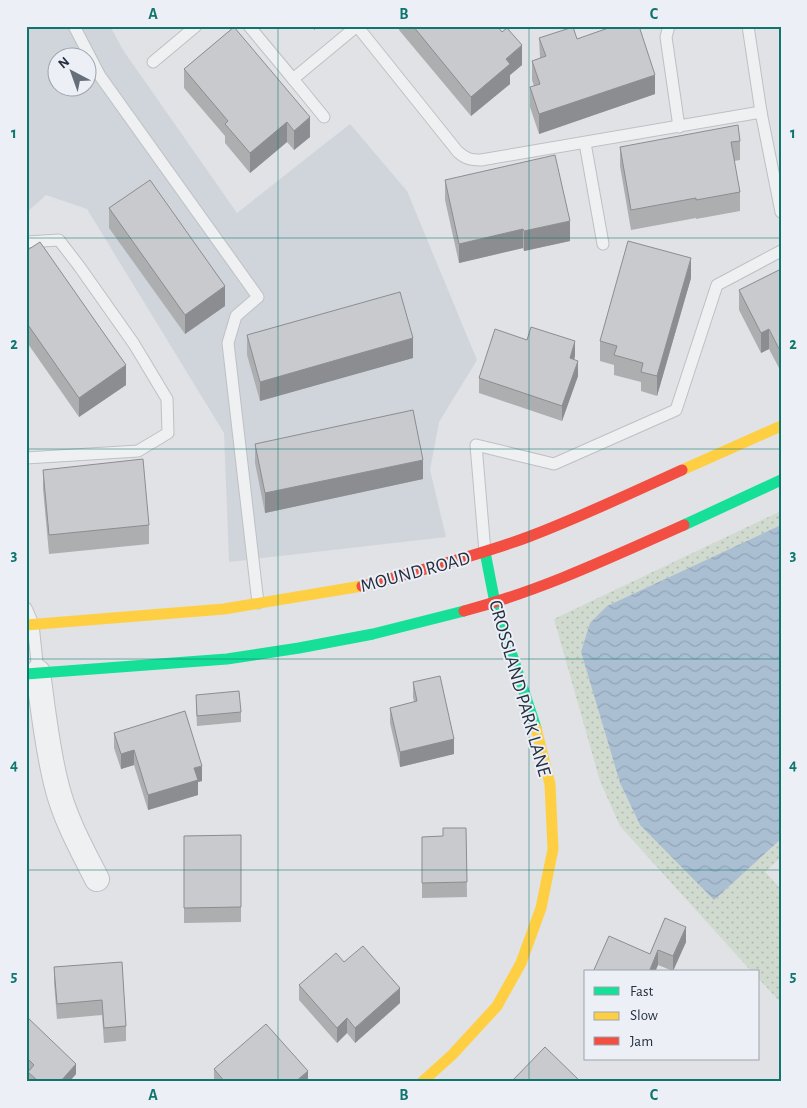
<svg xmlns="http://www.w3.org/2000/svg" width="807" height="1108" viewBox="0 0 807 1108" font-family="'Alegreya Sans',sans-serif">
  <defs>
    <pattern id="grass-dots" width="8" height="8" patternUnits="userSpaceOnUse" patternTransform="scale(1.25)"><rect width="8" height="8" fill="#d0dacf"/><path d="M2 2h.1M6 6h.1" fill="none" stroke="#b2bbb3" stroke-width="1.8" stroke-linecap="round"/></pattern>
    <pattern id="water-waves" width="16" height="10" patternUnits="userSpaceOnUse" patternTransform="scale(1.25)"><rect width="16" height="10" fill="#abbfd3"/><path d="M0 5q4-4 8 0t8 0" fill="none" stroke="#93a4b6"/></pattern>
  </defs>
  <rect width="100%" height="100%" fill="#e0e2e5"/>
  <path fill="#d0d5dc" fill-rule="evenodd" d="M26,26h84l13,24 114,163 113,-89 57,67 70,169 -38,62 -9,48 16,67 -217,25 -5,-129 -137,-224 -41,-14 -20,18zM58,58h30v30h-30z"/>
  <polygon fill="url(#grass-dots)" points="781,511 781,525 607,606 581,652 620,783 640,825 714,899 781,839 781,857 765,872 781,889 781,1003 758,978 758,972 752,972 620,826 600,781 554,619"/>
  <polygon fill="url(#water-waves)" points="781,525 781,839 714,900 640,825 620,783 581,652 590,623 607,606"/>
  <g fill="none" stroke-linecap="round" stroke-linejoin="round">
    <g stroke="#bec0c3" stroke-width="13">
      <g id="lane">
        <polyline points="74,26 100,76 258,297 236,316 228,343 258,603"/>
        <path d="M249,26l44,53 64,-53 101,126c8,7 13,8 23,8l280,-48 20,100"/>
        <polyline points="669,26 666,37 679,127"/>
        <polyline points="748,26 761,112"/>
        <polyline points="153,62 196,26"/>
        <polyline points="293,79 324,117"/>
        <polyline points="585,143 603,244"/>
        <polyline points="26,242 59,240 79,266 134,344 167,399 168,433 138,451 26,458"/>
        <polyline points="485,552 476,445 554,464 676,410 717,285 781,251"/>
        <polyline points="26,608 33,624 38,672"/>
      </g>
    </g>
    <g stroke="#bec0c3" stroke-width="26">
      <path id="street" d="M38,672c5,37 9,75 18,111 8,34 25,65 41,96"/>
    </g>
    <use href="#lane" stroke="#eff0f2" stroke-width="11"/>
    <use href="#street" stroke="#eff0f2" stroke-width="24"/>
    <g stroke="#16e098" stroke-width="11">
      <polyline points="684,525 781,480"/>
      <polyline points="485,552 495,603 536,728"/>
      <polyline points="26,674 227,659 299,648 373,634 464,611"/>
    </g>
    <g stroke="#ffcf43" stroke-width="11">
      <polyline points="682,470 781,426"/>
      <polyline points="26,625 224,609 362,586"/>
      <polyline points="422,1082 452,1055 497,1006 521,963 541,908 553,849 550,784 536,728"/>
    </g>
    <g stroke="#f24e42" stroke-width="11">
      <path d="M362,586l9,-2c53,-15 106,-28 157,-47 53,-20 103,-44 154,-67"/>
      <path d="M464,611c76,-20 148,-54 220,-86"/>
    </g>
  </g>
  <g fill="#acaeb0">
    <polygon points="399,26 497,26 502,32 522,65 510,75 510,84 471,116 399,30"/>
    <polygon points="234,27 310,137 294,150 287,142 250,173 225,143 225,136 184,88 184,69"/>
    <polygon points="539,38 577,39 655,94 539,134 530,107 530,87 534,86 532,80 532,61 540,58"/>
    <polygon points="740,141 740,160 734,161 740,192 740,211 696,219 696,218 631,230 620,166 620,147"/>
    <polygon points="445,180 570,241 524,251 523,248 459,263 445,200"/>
    <polygon points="109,208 225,306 185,334 109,228"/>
    <polygon points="26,251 126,385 79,417 26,341"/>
    <polygon points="781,269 781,367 779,368 769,349 761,353 739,310 739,290"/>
    <polygon points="691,278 657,396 641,391 641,382 614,375 614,365 600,361 600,341"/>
    <polygon points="247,335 413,358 260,401 247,355"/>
    <polygon points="575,356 574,360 578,376 562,421 479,393 479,378"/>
    <polygon points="255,444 423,479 265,513 255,463"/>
    <polygon points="43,470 149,525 149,544 49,554 43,489"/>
    <polygon points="413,682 454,754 400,767 390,723 390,708 414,702 413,697"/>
    <polygon points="196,695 241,712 241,722 197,726 196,705"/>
    <polygon points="114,733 202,781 198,782 198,795 148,810 134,765 121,769 114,748"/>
    <polygon points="466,828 467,897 422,898 422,837 443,836"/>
    <polygon points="241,835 241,922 184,923 184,836"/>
    <polygon points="665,918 686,942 673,971 658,965 655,972 593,972 650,954"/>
    <polygon points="122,962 126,1026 126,1041 104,1043 102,1015 57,1019 54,982 54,967"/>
    <polygon points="344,962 400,1003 355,1043 347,1033 337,1043 299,1000 299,985"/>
    <polygon points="26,1016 76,1074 69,1082 28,1082 28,1072 29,1071 26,1068"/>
    <polygon points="214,1069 308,1082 214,1082"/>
  </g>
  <g fill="#8c8d90">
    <polygon points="314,26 319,26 314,30"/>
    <polygon points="522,45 522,65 510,75 510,84 471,116 471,97 506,59"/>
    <polygon points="655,75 655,94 539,134 539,114"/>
    <polygon points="310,117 310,137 294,150 294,131"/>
    <polygon points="287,122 287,142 250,173 250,153"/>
    <polygon points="570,221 570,241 524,251 524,231"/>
    <polygon points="523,229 523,248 459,263 459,244"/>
    <polygon points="691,258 691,278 657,396 657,376"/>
    <polygon points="225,286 225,306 185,334 185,315"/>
    <polygon points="769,329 769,349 761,353 761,333"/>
    <polygon points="413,338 413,358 260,401 260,382"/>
    <polygon points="575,341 575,356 570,373 570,358"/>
    <polygon points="781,348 781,367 779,368 779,349"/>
    <polygon points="578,361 578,376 562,421 562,406"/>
    <polygon points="126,365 126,385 79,417 79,398"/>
    <polygon points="423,460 423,479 265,513 265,493"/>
    <polygon points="454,739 454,754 400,767 400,752"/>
    <polygon points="134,750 134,765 121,769 121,754"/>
    <polygon points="202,766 202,781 198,782 198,795 148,810 148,795 194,768"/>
    <polygon points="686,927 686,942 673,971 673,956"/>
    <polygon points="658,950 658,965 655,972 649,972"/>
    <polygon points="400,988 400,1003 355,1043 355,1028"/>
    <polygon points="347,1018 347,1033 337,1043 337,1028"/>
    <polygon points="76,1064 76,1074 69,1082 60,1082"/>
    <polygon points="308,1071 308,1082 295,1082"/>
  </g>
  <g fill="#c8cacd" stroke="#8c8d90">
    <polygon points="413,26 497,26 502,32 507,28 522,45 506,59 510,64 471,97"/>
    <polygon points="614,26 639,26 655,75 539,114 530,87 540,84 532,61 546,56 539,38 573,27 577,39"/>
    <polygon points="234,27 310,117 294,131 287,122 250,153 225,124 228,121 184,69"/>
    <polygon points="738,125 740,141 731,142 740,192 696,200 696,198 631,210 620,147"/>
    <polygon points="555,155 570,221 524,231 523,229 459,244 445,180"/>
    <polygon points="150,180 225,286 185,315 109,208"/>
    <polygon points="628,241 691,258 657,376 641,372 643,363 614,355 617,346 600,341"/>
    <polygon points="40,242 126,365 79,398 26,322 26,251"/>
    <polygon points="781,269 781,348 779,349 769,329 761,333 739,290"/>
    <polygon points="400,292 413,338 260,382 247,335"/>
    <polygon points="531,327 575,341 570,358 578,361 562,406 479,378 495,329 527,340"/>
    <polygon points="413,410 423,460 265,493 255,444"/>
    <polygon points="143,459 149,525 49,535 43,470"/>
    <polygon points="440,676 454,739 400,752 390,708 417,701 413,682"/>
    <polygon points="239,691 241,712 197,716 196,695"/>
    <polygon points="185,711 202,766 194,768 198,780 148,795 134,750 121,754 114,733"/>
    <polygon points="443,828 466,828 467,882 422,883 422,837 443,836"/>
    <polygon points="241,835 241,907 184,908 184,836"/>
    <polygon points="665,918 686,927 673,956 658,950 649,972 593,972 609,936 650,954"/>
    <polygon points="363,946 400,988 355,1028 347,1018 337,1028 299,985 336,953 344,962"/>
    <polygon points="122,962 126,1026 104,1028 102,1000 57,1004 54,967"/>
    <polygon points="26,1016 76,1064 60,1082 39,1082 28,1072 34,1065 26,1057"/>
    <polygon points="266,1024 308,1071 295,1082 225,1082 214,1069"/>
    <polygon points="545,1047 581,1082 511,1082"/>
  </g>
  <path fill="none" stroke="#0f766e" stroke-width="1" stroke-opacity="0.55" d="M278,26v1056M529,26v1056M26,238h755M26,449h755M26,659h755M26,870h755"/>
  <g text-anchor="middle" stroke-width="4" stroke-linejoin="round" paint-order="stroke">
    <g font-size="19" fill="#252f40" stroke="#ecf0f6">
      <text transform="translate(415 571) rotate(-15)" y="7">MOUND ROAD</text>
      <text transform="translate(521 688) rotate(74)" y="7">CROSSLAND PARK LANE</text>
    </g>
  </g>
  <rect width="807" height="1108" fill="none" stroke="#ecf0f6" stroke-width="55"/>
  <rect x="584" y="970" width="175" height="90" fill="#ecf0f6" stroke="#9ca3ad"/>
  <rect x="594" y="987" width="25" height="8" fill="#16e098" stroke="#9ca3ad"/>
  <text x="630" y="996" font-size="15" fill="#252f40">Fast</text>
  <rect x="594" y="1012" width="25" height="8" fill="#ffcf43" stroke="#9ca3ad"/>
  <text x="630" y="1020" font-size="15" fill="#252f40">Slow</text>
  <rect x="594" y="1037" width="25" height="8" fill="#f24e42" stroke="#9ca3ad"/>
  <text x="630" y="1046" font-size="15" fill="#252f40">Jam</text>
  <g transform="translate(72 72) rotate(319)"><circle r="24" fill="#ecf0f6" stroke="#9ca3ad"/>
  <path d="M0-4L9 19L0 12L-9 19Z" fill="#666e7a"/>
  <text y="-8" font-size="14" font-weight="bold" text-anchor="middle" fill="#252f40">N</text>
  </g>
  <rect x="28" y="28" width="752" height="1052" fill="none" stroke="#0f766e" stroke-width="2"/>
  <g font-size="16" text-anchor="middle" font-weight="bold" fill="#0f766e">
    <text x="153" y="19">A</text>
    <text x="404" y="19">B</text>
    <text x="654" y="19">C</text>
    <text x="14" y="138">1</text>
    <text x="793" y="138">1</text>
    <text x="14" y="349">2</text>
    <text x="793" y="349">2</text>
    <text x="14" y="560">3</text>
    <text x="793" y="560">3</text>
    <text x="14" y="770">4</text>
    <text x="793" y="770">4</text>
    <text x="14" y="981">5</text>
    <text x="793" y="981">5</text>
    <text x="153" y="1100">A</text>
    <text x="404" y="1100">B</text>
    <text x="654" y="1100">C</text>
  </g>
</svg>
